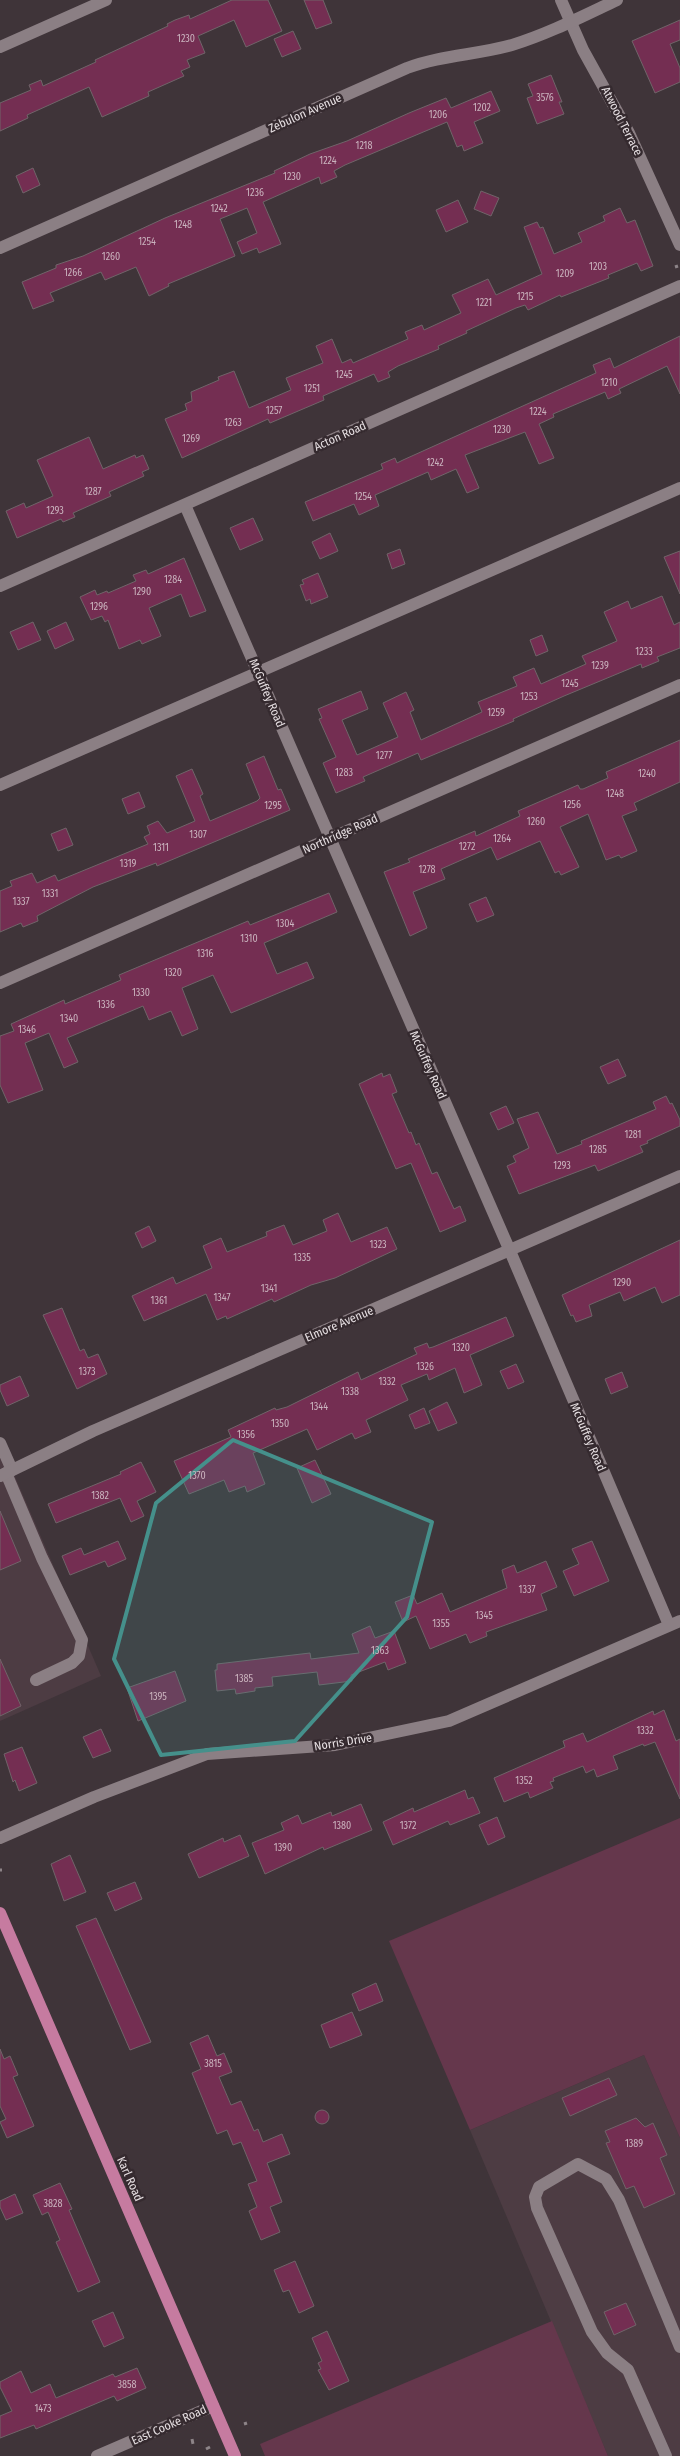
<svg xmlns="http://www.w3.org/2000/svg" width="680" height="2456" viewBox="0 0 680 2456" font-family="'Fira Sans Condensed',sans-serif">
  <rect width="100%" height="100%" fill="#3f3439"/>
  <g fill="#4d3c43">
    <polygon points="0,1442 101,1676 0,1721"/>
    <polygon points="644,2055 680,2138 680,2456 608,2456 470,2130"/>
  </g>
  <g fill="#65374c">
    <polygon points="680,1818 680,2138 644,2055 470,2130 389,1941"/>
    <polygon points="552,2321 608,2456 265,2456 260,2444"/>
  </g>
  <g fill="#742e52" stroke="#706469">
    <polygon points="232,0 268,0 282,31 246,47 234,20 198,36 205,53 187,60 190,67 181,71 184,76 148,92 149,96 102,117 89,87 27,115 28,118 0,131 0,103 31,90 29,85 41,80 43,86 96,62 95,60 168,26 167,24 175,20 189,15 190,19"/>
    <polygon points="304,0 323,0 332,23 316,29"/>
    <polygon points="680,20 680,40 670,44 680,68 680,82 655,93 632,41"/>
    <polygon points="293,31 301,49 282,57 274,39"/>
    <polygon points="551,75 562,102 559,102 564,114 537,124 527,98 533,96 528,84"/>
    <polygon points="491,91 500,111 474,122 483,143 464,151 462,145 457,147 447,122 345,165 334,171 337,177 321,184 319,177 263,202 281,244 259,253 257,248 242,254 237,242 257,233 247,208 220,219 235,256 168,284 169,286 149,296 136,267 105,280 101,272 50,293 54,301 33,309 22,282 56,268 56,265 83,256 165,218 275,173 274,171 310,154 347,141 409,113 446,98 451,108"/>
    <polygon points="33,168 40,185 23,193 16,176"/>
    <polygon points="481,191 499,198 491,216 474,209"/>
    <polygon points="458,200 468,222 446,232 436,210"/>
    <polygon points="620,208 627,223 635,220 653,266 641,271 637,263 608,275 609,278 561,297 560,295 528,310 525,305 516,308 466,331 467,333 438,346 439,349 398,366 388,372 390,377 378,382 374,374 323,396 324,400 270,423 268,419 182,458 165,419 187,410 185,404 192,401 191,392 219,380 218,377 234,371 249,408 291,390 286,378 323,363 316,346 332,339 342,363 351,359 353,363 408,339 405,332 422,325 424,330 461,313 452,295 488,279 496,295 542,274 524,227 537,222 540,228 543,227 554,254 582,242 578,233 605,221 603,216"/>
    <polygon points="680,336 680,394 667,366 619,389 621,393 608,399 605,392 553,414 554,417 539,424 554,458 539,464 525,432 465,455 479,488 467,493 456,469 431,480 428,472 375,495 379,506 359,515 354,504 313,521 305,502 383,469 381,464 395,458 397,463 403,460 596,373 593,365 610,358 614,368"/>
    <polygon points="89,437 103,469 135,455 136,458 143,455 149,469 142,472 144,476 109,492 111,496 73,513 75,517 63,522 61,519 17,538 6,511 24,503 26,508 53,496 37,460"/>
    <polygon points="253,518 263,540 240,550 230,528"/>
    <polygon points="330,533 338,551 320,559 312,542"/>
    <polygon points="400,549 405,564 392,569 387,554"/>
    <polygon points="680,551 680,594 664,557"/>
    <polygon points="184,558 206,611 190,617 181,594 149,608 161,636 142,644 140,640 119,649 108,620 105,622 102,616 91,620 80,597 95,590 97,595 107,591 108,593 136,581 133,575 146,570 148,574"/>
    <polygon points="318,573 328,597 311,604 310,599 306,601 300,585 304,584 302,580"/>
    <polygon points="662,596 674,625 680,622 680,648 657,657 659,661 642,668 641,664 564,696 513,719 514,721 421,760 418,753 363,777 365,781 336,793 323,763 336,757 319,719 322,718 318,709 361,691 368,709 342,720 357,755 398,737 383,703 406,692 414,710 410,712 421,740 482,712 478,702 517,686 513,677 534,668 541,684 586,664 582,656 617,641 604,612 628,601 631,609"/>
    <polygon points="33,622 41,640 18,650 10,632"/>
    <polygon points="66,622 74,640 55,649 47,631"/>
    <polygon points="542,635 548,651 536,656 530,640"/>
    <polygon points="680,740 680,782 634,803 637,810 622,816 637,851 621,858 619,855 606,860 588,814 560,827 579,867 561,875 559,871 555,873 540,841 497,860 491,847 441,869 445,879 413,892 427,928 410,936 384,872 410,862 408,859 475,831 476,836 520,816 518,811 578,785 580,789 583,789 608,778 606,772"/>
    <polygon points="264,756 278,790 281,789 290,810 157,866 156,863 93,887 37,916 38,921 23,927 21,923 0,932 0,891 12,886 10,881 32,873 37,883 55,875 58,881 148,844 144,837 150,834 147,826 158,821 167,833 195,821 176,776 192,769 203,794 200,796 210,821 257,801 260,798 246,764"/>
    <polygon points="139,792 145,807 128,814 122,799"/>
    <polygon points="66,828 73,845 58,851 51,834"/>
    <polygon points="329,893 337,912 264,943 277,974 307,962 314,978 231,1013 213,975 182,988 198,1029 182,1036 171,1011 149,1020 143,1006 67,1038 78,1062 64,1068 49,1033 25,1043 43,1090 8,1103 0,1085 0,1036 14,1031 11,1024 64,1000 65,1004 121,980 119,975 248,921 250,925"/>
    <polygon points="486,897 494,915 477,922 469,904"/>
    <polygon points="618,1059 626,1076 608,1084 600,1067"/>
    <polygon points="382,1073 383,1077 390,1074 397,1092 392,1094 409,1133 411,1132 416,1145 419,1143 432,1174 437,1172 454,1209 460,1206 466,1221 440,1232 411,1163 396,1169 359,1084"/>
    <polygon points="666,1096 670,1104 672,1103 680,1120 680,1126 647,1141 648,1143 640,1146 643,1152 598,1171 595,1165 519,1194 507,1166 516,1162 513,1156 529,1148 517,1119 538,1112 557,1154 582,1144 581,1141 656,1109 653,1102"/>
    <polygon points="506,1106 514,1123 498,1130 490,1113"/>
    <polygon points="338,1213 351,1242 387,1227 397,1249 335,1278 311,1285 274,1302 272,1299 227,1319 226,1316 217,1320 206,1294 144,1321 132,1296 173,1277 176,1284 212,1268 203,1246 221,1238 227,1252 267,1236 266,1232 284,1225 293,1245 327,1231 323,1220"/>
    <polygon points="149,1226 156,1241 142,1248 135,1233"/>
    <polygon points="680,1240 680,1295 662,1303 655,1287 624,1301 620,1292 589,1305 592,1316 576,1322 573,1315 571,1316 562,1295"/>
    <polygon points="62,1308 80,1351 84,1349 88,1358 98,1354 107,1374 77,1389 43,1315"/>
    <polygon points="506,1317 514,1336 470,1355 482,1385 464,1393 455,1368 429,1380 427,1374 401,1385 408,1400 366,1420 371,1432 355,1439 352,1433 317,1450 307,1429 253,1453 265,1484 247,1492 245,1486 229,1492 224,1480 189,1494 174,1461 231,1437 228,1430 275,1408 276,1410 287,1407 358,1372 361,1380 417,1354 414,1348 427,1343 429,1348 433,1347"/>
    <polygon points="516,1364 524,1382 508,1389 500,1371"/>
    <polygon points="622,1372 628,1387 611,1394 605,1379"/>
    <polygon points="20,1376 29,1396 7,1406 0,1390 0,1385"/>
    <polygon points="447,1402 457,1423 438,1431 429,1411"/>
    <polygon points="424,1408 430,1423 415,1429 409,1415"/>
    <polygon points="315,1460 331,1494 312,1503 297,1468"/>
    <polygon points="141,1462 156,1492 137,1501 144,1516 131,1522 120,1498 56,1523 48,1504 121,1474 120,1472"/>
    <polygon points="0,1511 21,1561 0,1570"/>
    <polygon points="118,1541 126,1559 108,1567 105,1561 70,1575 62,1556 81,1548 84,1555"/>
    <polygon points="592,1541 609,1581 574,1596 563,1571 579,1564 572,1549"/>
    <polygon points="546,1561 557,1587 541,1594 547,1610 486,1632 487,1636 470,1643 466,1634 430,1649 416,1616 403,1622 395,1602 413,1595 417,1604 442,1593 450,1612 507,1588 502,1570 514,1565 517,1573"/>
    <polygon points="370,1626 375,1638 394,1631 406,1663 388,1670 385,1662 351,1675 352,1681 319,1685 317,1672 272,1677 273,1686 255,1688 255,1691 236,1694 235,1689 217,1691 215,1670 217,1670 217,1664 310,1653 311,1659 359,1653 352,1634"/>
    <polygon points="0,1659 21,1706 0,1716"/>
    <polygon points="175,1671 186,1701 138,1721 127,1688"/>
    <polygon points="664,1710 676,1741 680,1739 680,1799 655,1742 644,1746 643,1744 613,1756 618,1769 597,1777 594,1769 586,1773 583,1766 553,1778 554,1781 550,1782 553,1788 530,1798 528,1792 504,1802 494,1778 565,1747 563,1741 583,1733 587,1742 653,1711 654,1715"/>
    <polygon points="101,1729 111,1751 93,1758 83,1737"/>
    <polygon points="22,1747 37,1783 19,1791 15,1780 13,1782 4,1754"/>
    <polygon points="465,1790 468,1799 473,1797 480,1813 450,1825 448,1821 393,1845 383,1822 413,1808 414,1812"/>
    <polygon points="361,1804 372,1830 324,1850 323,1847 265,1874 252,1843 284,1830 281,1823 298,1815 302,1824 331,1812 332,1816"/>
    <polygon points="497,1817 505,1837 488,1845 479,1825"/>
    <polygon points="240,1835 249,1856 199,1878 188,1854 223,1838 224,1842"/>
    <polygon points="70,1855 86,1892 64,1901 51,1864"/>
    <polygon points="135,1882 142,1899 115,1911 107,1893"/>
    <polygon points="96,1918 151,2042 130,2050 76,1926"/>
    <polygon points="376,1983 383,2001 359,2011 352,1994"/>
    <polygon points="352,2012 362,2035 330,2048 321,2025"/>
    <polygon points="208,2035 217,2056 224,2053 232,2072 219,2077 231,2105 241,2101 254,2131 258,2129 263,2142 282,2134 290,2154 267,2163 282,2202 270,2207 280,2232 261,2240 249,2211 257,2207 248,2184 257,2181 241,2142 233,2145 227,2130 217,2134 192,2073 201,2069 190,2043"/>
    <polygon points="0,2049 4,2059 10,2056 18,2075 13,2077 34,2126 7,2138 0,2122 6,2119 0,2106"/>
    <polygon points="609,2078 617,2095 570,2116 562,2098"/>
    <circle cx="322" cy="2117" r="7"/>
    <polygon points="636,2118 645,2127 653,2123 667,2155 660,2158 675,2194 644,2208 634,2186 626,2189 606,2143 610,2142 605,2131"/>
    <polygon points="60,2183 72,2209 69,2210 100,2282 78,2292 56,2242 60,2240 48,2212 42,2215 33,2195"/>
    <polygon points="15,2194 23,2213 6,2220 0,2207 0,2201"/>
    <polygon points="295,2261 314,2306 299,2313 289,2290 283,2292 274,2270"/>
    <polygon points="626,2303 636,2325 614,2335 604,2312"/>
    <polygon points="113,2312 124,2338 104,2347 92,2321"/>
    <polygon points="327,2331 349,2381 329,2390 318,2370 321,2369 318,2363 322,2361 312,2338"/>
    <polygon points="137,2368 146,2388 117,2401 114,2396 36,2429 34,2425 0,2438 0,2416 12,2411 0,2387 0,2382 21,2371 31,2393 50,2384 56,2398 113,2374 115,2377"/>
  </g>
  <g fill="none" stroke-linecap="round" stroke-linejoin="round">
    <g stroke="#8d8488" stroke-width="3" stroke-dasharray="5 2.5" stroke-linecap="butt">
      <polyline points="675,267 678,266"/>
      <polyline points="0,1870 2,1870"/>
      <polyline points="244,2424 247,2423"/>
      <polyline points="192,2439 193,2444"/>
      <polyline points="206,2449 210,2447"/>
    </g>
    <g stroke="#8b7f84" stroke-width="12">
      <polyline points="561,0 583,50 629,133 680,245"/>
      <polyline points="0,47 106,0"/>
      <path d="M0,248l407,-180c34,-13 70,-13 105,-23 36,-11 71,-29 105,-45"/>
      <polyline points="185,505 510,1251 669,1625"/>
      <polyline points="0,586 680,286"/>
      <polyline points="0,785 680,488"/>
      <polyline points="0,983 680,685"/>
      <polyline points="0,1443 12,1470"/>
      <polyline points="6,1473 42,1558 82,1640 79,1656 72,1663 36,1680"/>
      <polyline points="0,1476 93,1431 680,1176"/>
      <polyline points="0,1838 94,1797 207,1754 335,1745 449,1721 680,1621"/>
      <polyline points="97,2456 213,2406"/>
      <polyline points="666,2456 628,2370 607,2353 592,2332 537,2208 535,2197 539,2187 578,2164 606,2179 619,2200 680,2347"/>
    </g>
    <polyline stroke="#c67ba0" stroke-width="12" points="0,1913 235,2456"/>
  </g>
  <path fill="#45908b" fill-opacity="0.2" stroke="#45908b" stroke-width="4" stroke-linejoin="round" d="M233,1440l199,82 -25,95 -112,124 -134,14 -47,-96 42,-156z"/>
  <g text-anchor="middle" stroke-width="5" stroke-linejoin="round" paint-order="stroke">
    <g font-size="10" fill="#cab3be">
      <text x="186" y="42">1230</text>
      <text x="545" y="101">3576</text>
      <text x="482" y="111">1202</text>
      <text x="438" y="118">1206</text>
      <text x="364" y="149">1218</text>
      <text x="328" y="164">1224</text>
      <text x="292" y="180">1230</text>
      <text x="255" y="196">1236</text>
      <text x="219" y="212">1242</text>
      <text x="183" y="228">1248</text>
      <text x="147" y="245">1254</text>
      <text x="111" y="260">1260</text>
      <text x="598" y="270">1203</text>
      <text x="73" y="276">1266</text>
      <text x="565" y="277">1209</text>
      <text x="525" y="300">1215</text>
      <text x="484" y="306">1221</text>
      <text x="344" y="378">1245</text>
      <text x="609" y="386">1210</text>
      <text x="312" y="392">1251</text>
      <text x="274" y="414">1257</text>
      <text x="538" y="415">1224</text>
      <text x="233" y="426">1263</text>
      <text x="502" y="433">1230</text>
      <text x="191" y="442">1269</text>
      <text x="435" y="466">1242</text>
      <text x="93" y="495">1287</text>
      <text x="363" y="500">1254</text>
      <text x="55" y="514">1293</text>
      <text x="173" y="583">1284</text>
      <text x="142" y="595">1290</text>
      <text x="99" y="610">1296</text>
      <text x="644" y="655">1233</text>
      <text x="600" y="669">1239</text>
      <text x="570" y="687">1245</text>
      <text x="529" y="700">1253</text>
      <text x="496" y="716">1259</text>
      <text x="384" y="759">1277</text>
      <text x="344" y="776">1283</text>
      <text x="647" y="777">1240</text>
      <text x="615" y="797">1248</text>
      <text x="572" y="808">1256</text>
      <text x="273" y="809">1295</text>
      <text x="536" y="825">1260</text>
      <text x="198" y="838">1307</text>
      <text x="502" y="842">1264</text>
      <text x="467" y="850">1272</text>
      <text x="161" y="851">1311</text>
      <text x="128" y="867">1319</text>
      <text x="427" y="873">1278</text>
      <text x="50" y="897">1331</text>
      <text x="21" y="905">1337</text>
      <text x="285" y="927">1304</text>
      <text x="249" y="942">1310</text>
      <text x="205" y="957">1316</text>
      <text x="173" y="976">1320</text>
      <text x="141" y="996">1330</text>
      <text x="106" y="1008">1336</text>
      <text x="69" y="1022">1340</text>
      <text x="27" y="1033">1346</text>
      <text x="633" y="1138">1281</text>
      <text x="598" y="1153">1285</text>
      <text x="562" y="1169">1293</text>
      <text x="378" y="1248">1323</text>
      <text x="302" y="1261">1335</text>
      <text x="622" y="1286">1290</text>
      <text x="269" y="1292">1341</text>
      <text x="222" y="1301">1347</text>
      <text x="159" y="1304">1361</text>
      <text x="461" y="1351">1320</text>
      <text x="425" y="1370">1326</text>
      <text x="87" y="1375">1373</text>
      <text x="387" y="1385">1332</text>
      <text x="350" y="1395">1338</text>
      <text x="319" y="1410">1344</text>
      <text x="280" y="1427">1350</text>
      <text x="246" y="1438">1356</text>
      <text x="197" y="1479">1370</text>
      <text x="100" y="1499">1382</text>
      <text x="527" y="1593">1337</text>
      <text x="484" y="1619">1345</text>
      <text x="441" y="1627">1355</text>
      <text x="380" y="1654">1363</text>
      <text x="244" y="1682">1385</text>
      <text x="158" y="1700">1395</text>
      <text x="645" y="1734">1332</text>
      <text x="524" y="1784">1352</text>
      <text x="342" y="1829">1380</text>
      <text x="408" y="1829">1372</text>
      <text x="283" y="1851">1390</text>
      <text x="213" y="2067">3815</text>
      <text x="634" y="2147">1389</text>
      <text x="53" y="2207">3828</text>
      <text x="127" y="2388">3858</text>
      <text x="43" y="2412">1473</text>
    </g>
    <g font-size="12" fill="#e6dfe2" stroke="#352a2f">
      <text transform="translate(305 113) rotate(-24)" y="4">Zebulon Avenue</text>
      <text transform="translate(622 121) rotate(63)" y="4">Atwood Terrace</text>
      <text transform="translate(340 436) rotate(-24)" y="4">Acton Road</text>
      <text transform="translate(267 693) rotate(67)" y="4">McGuffey Road</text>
      <text transform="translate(340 834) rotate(-24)" y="4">Northridge Road</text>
      <text transform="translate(428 1065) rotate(66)" y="4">McGuffey Road</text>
      <text transform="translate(339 1324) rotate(-23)" y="4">Elmore Avenue</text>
      <text transform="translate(588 1437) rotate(67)" y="4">McGuffey Road</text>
      <text transform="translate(343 1742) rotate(-9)" y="4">Norris Drive</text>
      <text transform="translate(130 2179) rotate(66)" y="4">Karl Road</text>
      <text transform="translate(169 2425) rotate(-24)" y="4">East Cooke Road</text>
    </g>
  </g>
</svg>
